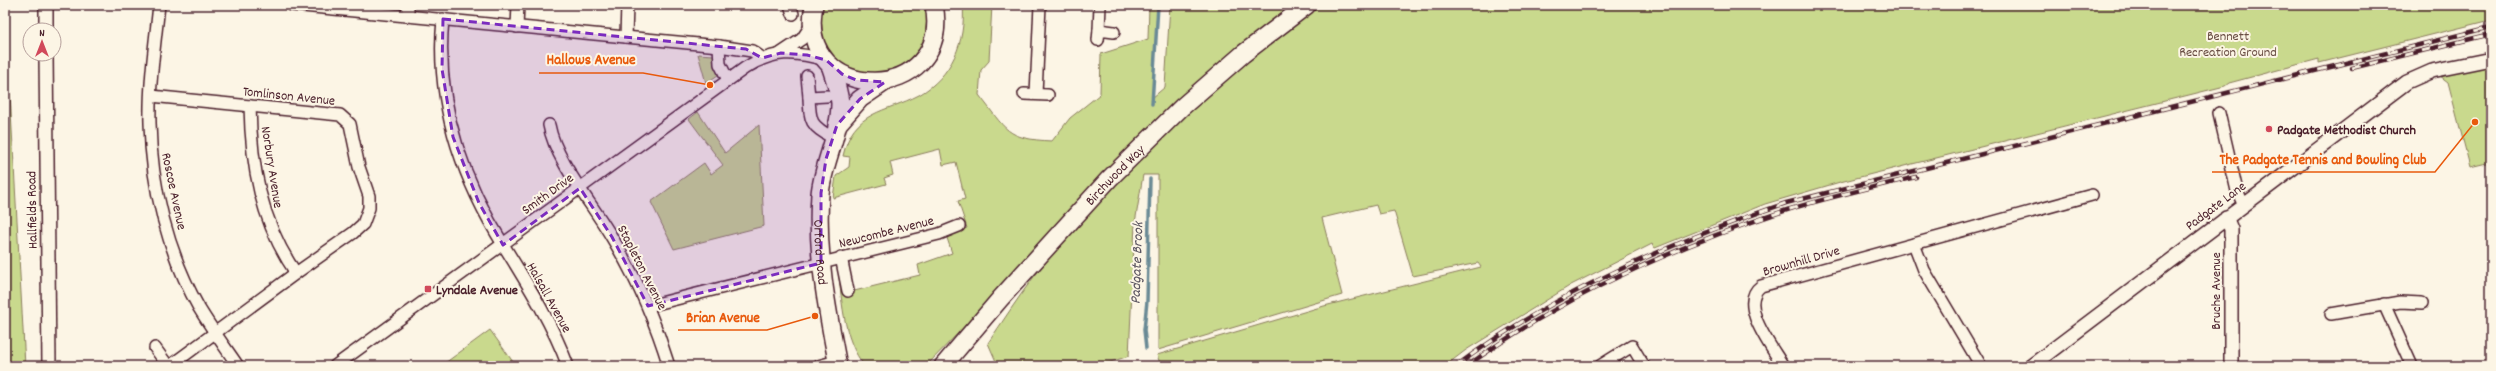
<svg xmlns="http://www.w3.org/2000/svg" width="2496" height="371" viewBox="0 0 2496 371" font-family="Dekko,sans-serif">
  <rect width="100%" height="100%" fill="#fcf5e5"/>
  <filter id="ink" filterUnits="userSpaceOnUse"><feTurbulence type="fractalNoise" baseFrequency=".025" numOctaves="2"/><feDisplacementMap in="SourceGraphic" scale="8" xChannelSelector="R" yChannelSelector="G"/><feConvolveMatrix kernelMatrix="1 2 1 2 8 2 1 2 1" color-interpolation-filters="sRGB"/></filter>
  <g filter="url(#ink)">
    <g fill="#c9d98d" stroke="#8a7c5c">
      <polygon points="820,5 928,5 925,47 899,72 863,77 831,58 821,42"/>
      <path d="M963,5h29l-3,56 -8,9 -2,25c28,35 26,44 73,46l18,-23 30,-24 1,-40 47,-15 1,-34h9l-6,93 13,-11 5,-82h127c-59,47 -121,93 -173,147 -68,70 -129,145 -198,214h-61c-23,-26 -23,-71 -28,-104l9,31 74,-18 -2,-10 34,-12 -6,-18 21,-7 -9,-27 7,-2 -9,-37 -13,3 -3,-16 -50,13 3,13 -9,3 2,6 -53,14 3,-22 13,-9 1,-10 -7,-1c10,-46 42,-43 76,-61 33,-19 47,-53 44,-90z"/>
      <path d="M1316,5h1175v15l-172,43v-4l-90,24 -4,3 -385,96 -75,22 -110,44 -3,-4 -81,41 -105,65 -21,16h-284l-4,-11 167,-49 157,-39 -3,-4 -65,13 -19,-65 -15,3 -3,-9 -54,13 20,77 -184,55v-175h-15l-8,48 -6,133 -28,9 -103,1 -10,-23c15,-22 29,-44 45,-65 81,-102 180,-194 283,-273z"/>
      <polygon points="698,54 714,55 718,75 706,83"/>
      <polygon points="2491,62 2491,162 2470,167 2448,82 2440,76"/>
      <polygon points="10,93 25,366 5,366 5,94"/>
      <polygon points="698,112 725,153 759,125 764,226 674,249 651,202 704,163 711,174 723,165 689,119"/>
      <polygon points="490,330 516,366 441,366"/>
    </g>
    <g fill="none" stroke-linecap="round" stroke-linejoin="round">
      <g stroke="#6b8a95" stroke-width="3.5">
        <polyline points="1152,104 1158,5"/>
        <polyline points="1146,348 1144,330 1147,301 1150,179"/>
      </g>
      <g stroke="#4a1f2b" stroke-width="14">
        <g id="minor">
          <path d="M159,5c-4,39 -10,78 -9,118 1,63 18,130 49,185 12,20 26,39 39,58"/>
          <polyline points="292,5 719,46 752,51 762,58"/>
          <polyline points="790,5 793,14"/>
          <polyline points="408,15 408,5"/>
          <path d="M443,19c-8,82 18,158 61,227 24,39 48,77 64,120"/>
          <polyline points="517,27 518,5"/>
          <polyline points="1099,30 1100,5"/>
          <polyline points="626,37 627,5"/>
          <polyline points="1098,40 1099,30 1114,32"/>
          <polyline points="719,46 720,64 728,80"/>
          <polyline points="781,53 802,39 812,24"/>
          <polyline points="807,76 809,97 827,96"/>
          <polyline points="1024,94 1048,95"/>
          <polyline points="1036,94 1040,5"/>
          <polyline points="151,96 340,115 350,124 359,167 369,196 369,208 363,224 353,233 296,273 170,366"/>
          <path d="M809,97c1,25 1,28 24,41"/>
          <path d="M250,106c1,59 11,117 46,167"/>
          <polyline points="2219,113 2237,191 2243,203"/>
          <path d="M549,125c6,35 44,80 62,111 25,41 44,84 58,130"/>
          <polyline points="1914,244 1924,270 1981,366"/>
          <polyline points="841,257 848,291"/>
          <polyline points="2384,304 2412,366"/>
          <polyline points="648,306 939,234 959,226"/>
          <polyline points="2331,314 2400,302 2422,303"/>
          <polyline points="155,348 168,366"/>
          <path d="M335,366l410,-298c29,-18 49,-17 81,-8"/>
          <polyline points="818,366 837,361"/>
          <polyline points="1600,366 1632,346 1644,366"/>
          <path d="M1783,366c-11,-19 -46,-62 -22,-80l331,-91"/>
        </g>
      </g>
      <g stroke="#4a1f2b" stroke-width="16">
        <g id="tertiary">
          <polyline points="46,5 46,30"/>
          <polyline points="46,54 49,366"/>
          <polyline points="2226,217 2231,229 2231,366"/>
          <polyline points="2031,366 2407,82 2432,71 2491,59"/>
        </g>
      </g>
      <g stroke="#4a1f2b" stroke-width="20">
        <g id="primary">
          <path d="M814,5c-20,102 140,101 120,0"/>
          <path id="s1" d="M830,65c4,12 9,25 10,38 0,31 -17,60 -20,91 -4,59 7,115 18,172"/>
          <polyline points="837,125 860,99 885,82"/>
          <path id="s2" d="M943,366l57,-67 109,-120 73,-72 61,-53 64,-49"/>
        </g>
      </g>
      <use href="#minor" stroke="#fcf5e5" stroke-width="11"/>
      <use href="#tertiary" stroke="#fcf5e5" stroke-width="13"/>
      <use href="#primary" stroke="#fcf5e5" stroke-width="17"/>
      <g stroke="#4a1f2b" stroke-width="4.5">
        <g id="rail">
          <polyline points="2352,68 2491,34"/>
          <path d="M1456,366c100,-74 214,-123 330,-163l705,-176"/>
          <path d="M1467,366c94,-69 210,-120 320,-156 42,-13 86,-23 129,-33"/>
        </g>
      </g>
      <use href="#rail" stroke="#fcf5e5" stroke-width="3" stroke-dasharray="9" stroke-linecap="butt"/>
    </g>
  </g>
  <path fill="#7b2cbf" fill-opacity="0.2" stroke="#7b2cbf" stroke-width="3" stroke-dasharray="8 5" stroke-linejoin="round" d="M443,19l303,30 16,9 19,-5 26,2 19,5 16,14 14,6 29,2 -25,17 -23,26 -11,34 -5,34v70l-173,43 -36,-69 -32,-49 -77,57 -24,-42 -26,-66 -11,-68z"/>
  <g fill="#d1495b" stroke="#fcf5e5" stroke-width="1.5">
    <circle cx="2269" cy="129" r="4"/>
    <rect x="424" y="285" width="8" height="8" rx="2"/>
  </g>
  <g text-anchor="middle" stroke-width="4" stroke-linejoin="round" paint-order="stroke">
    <g font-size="14" fill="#6a4e44" stroke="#fcf5e5">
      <text x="2228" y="40">Bennett<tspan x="2228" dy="16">Recreation Ground</tspan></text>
    </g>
    <g font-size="14" fill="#4a1f2b" stroke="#fcf5e5">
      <text transform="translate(289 95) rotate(6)" y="5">Tomlinson Avenue</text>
      <text transform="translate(273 167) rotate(81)" y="5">Norbury Avenue</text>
      <text dy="5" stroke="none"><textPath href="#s2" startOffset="257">Birchwood Way</textPath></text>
      <text transform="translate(175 191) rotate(78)" y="5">Roscoe Avenue</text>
      <text transform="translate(547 193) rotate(-36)" y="5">Smith Drive</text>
      <text transform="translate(2215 205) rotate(-37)" y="5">Padgate Lane</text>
      <text transform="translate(31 210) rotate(-91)" y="5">Hallfields Road</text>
      <text transform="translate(886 231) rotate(-14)" y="5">Newcombe Avenue</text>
      <text dy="5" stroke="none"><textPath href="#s1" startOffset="191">Orford Road</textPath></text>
      <text transform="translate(1801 260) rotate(-16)" y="5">Brownhill Drive</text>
      <text transform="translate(643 267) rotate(63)" y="5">Stapleton Avenue</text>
      <text transform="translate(2215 291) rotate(-90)" y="5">Bruche Avenue</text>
      <text transform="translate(550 297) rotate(61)" y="5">Halsall Avenue</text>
    </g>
    <g font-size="14" font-weight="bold" fill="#4a1f2b" stroke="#fcf5e5" text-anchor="start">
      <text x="2277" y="134">Padgate Methodist Church</text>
      <text x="436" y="294">Lyndale Avenue</text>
    </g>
    <g font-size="15" font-style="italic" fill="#5a5460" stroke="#fcf5e5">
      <text transform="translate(1136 263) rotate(-88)" y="5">Padgate Brook</text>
    </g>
  </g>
  <path fill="none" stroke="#e8590c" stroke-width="1.5" d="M710 85L643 73H539M2475 122L2435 172H2212M815 316L767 330H678"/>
  <g fill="#e8590c" stroke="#fcf5e5" stroke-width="1.5">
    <circle cx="710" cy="85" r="4"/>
    <circle cx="2475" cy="122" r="4"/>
    <circle cx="815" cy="316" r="4"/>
  </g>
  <g font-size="15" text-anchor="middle" font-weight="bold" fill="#e8590c" stroke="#fcf5e5" stroke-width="4" stroke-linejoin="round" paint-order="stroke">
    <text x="591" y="64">Hallows Avenue</text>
    <text x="2323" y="164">The Padgate Tennis and Bowling Club</text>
    <text x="723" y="322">Brian Avenue</text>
  </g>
  <rect width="2496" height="371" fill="none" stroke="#fcf5e5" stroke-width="20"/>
  <rect x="10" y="10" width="2476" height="351" fill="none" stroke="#4a1f2b" stroke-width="1.5" filter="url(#ink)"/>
  <g transform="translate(42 42)"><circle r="19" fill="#fcf5e5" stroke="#b59f9b"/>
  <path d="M0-3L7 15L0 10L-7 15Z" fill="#d1495b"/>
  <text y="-6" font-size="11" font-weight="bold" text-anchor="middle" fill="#4a1f2b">N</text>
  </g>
</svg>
